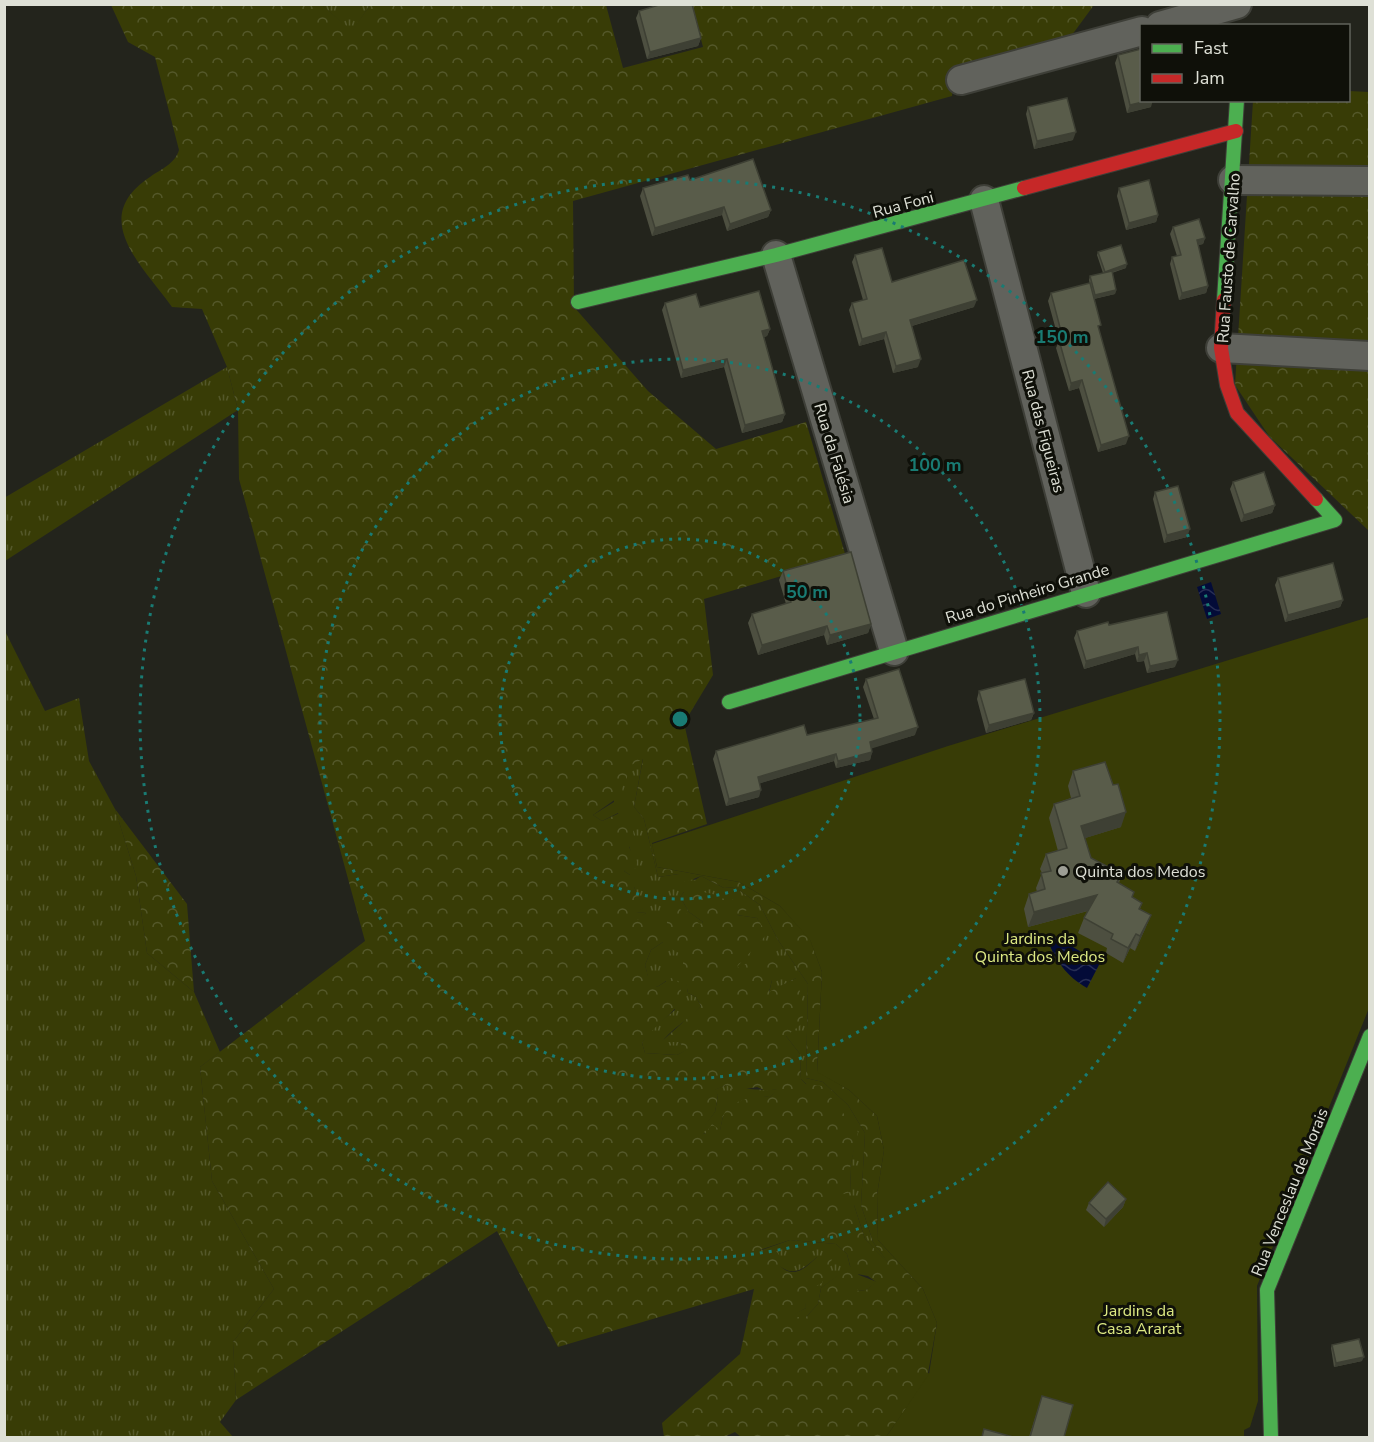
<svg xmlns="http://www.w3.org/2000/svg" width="1374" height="1442" viewBox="0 0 1374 1442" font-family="'Nunito Sans',sans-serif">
  <defs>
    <pattern id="grass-tufts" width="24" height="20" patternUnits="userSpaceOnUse" patternTransform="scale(1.5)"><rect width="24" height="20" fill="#383c06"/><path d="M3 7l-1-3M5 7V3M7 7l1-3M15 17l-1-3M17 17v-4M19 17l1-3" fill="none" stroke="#54582a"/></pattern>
    <pattern id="forest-crowns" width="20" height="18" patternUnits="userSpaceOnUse" patternTransform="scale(1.5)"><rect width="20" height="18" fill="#383c06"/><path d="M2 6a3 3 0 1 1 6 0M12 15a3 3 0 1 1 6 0" fill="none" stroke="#54582a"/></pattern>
    <pattern id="water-waves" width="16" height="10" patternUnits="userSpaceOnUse" patternTransform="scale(1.5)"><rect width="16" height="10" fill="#030b38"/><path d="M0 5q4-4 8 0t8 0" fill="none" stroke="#272e54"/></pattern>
  </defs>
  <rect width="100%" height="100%" fill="#23241c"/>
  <g fill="url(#grass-tufts)">
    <polygon points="322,5 370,5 352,32"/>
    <polygon points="227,367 238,410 5,561 4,498"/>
    <polygon points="4,629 45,711 79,698 89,761 115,809 136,876 147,953 194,992 220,1052 200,1067 212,1181 274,1289 233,1342 236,1400 220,1422 233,1437 5,1437"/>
    <path d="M643,758l-9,49 10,12 14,58 21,-3 16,6 6,-4 23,12 11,-1 25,18 18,35 30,44 -2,94 17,4 25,23 17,28 -4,72 12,37 20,27 -28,-30 -11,-34 -44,21 -15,-33 56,-1 -1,-24 7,-36 -56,-53 -1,-25 -14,-18 10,-58 -27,15 3,-13 -8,-24 -30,14 26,-46 -3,-6 -20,-3 2,-3 -55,-20 -4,5 9,15 14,10 -3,3 -33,-3c3,12 11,20 16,31 1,4 4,34 5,40l8,4 5,9c-12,14 -29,22 -39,36h17l8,8 -10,5 -32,-2 -3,-10 7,-12 26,-21 -9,-29 -9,6 -9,-10 -3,-12 6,-15 12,-8 -28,-22 11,-7 -12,-1 9,-4 -9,-21h-4v-12l-6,-4 5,-3 2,-16 -13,-39 -16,8 -9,-6 21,-13v-41z"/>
    <path d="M726,1085c17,4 36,6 52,4l-8,8 -12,-1 -35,20 -3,15 -23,4 18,-23 3,-17 -4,-5z"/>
    <path d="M790,1240l46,4 11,10 3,12 9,9 18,7 -11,8 -9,1 -11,-21 -25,18 -3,16 -12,13h-18l18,-9 -1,-11 8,-11 4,-29c-28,26 -31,12 -58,-6z"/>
  </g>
  <g fill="url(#forest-crowns)" fill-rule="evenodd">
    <path d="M111,5h211l30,26 18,-26h236l17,63 80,-21 -11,-42h402l-25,34 -115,31 -2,26 -379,105 1,106 74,84 68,58 90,-27 40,135 -142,42 9,76 -29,48 23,101 -55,19 5,24 82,15 41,24 30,33 12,33 -5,99 32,19 28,26 7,34 -7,45 1,45 45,49 14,34 -9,50 2,1 -44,63 -138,1 -7,-1 -6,-5 -11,5h-60l-2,-14 78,-69 14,-65 -196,58 -61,-116 -261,169 -3,-58 41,-53 -62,-108 -12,-114 165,-126 -126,-462 -1,-69 -11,-43 -25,-58 -30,-2c-30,-42 -84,-89 -22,-130 11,-8 25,-13 29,-27l-24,-93 -27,-15zM643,759l-9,48 10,12 14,58 21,-3 1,5 6,3 15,-6 23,12 11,-1 25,18 18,35 30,44 -2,94 17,4 25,23 17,28 -4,72 12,37 16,22 -24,-25 -11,-34 -10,-3 -23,3 -10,19 2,-18 -16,-12 24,6 30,-8 -1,-24 8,-36 -36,-46 -16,-2 -5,-5 -1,-25 -14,-18 17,-13 -1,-24 -6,-21 -27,14 3,-12 11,-11 -19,-14 -29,14 32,-35 -10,-16 -20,-3 12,-6 -10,-15 -5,1 -3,11c-7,-13 -33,-16 -47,-14l-4,5 9,15 14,10 -3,2 -20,-15 -11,-5 -5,5 9,41 10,5v15l5,23 8,4 5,9 -40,36h18l7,8 -9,5 -32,-2 -3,-10c11,-17 29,-26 40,-44l-2,-15 -7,-7 -16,10 -4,-9 -5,-2 -3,-11 6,-15 12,-8 1,-5 -14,-18 -13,1 9,-7 -10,-1 8,-4 -10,-21h-4v-12l-6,-4 12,-3 1,-6 -8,-15 5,-10 -2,-14 -8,-12 -22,10 -9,-6 30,-21 -2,-15 5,4 2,-11 -11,-10 10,5zM726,1085l9,6 22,-4 9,4 11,-2 -7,8 -12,-2 -29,10 -6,11 -3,14 -8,-6 -7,10h-6l16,-22 3,-17 -3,-5zM790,1240l46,4 11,10 5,19 16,3 8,6 -10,8 -9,1 3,-9 -14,-13 -25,19 -3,16 -12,13h-16l16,-9c-1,-14 4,-20 16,-25l10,-24 -5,-3 -10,1c-12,11 -23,23 -38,8l2,-7 -4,-6 -17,-2z"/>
    <polygon points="1349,91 1369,92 1369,531 1269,436 1235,385 1253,101 1348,100"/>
    <polygon points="115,809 187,904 194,992 147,953 136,876"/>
  </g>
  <polygon fill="#383c06" points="1369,617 1369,1008 1257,1286 1258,1401 1250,1427 1244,1430 1244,1437 886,1437 929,1374 937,1323 923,1289 878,1240 877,1195 884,1150 877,1116 849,1090 817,1072 822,972 810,940 780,906 739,882 657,867 652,844 948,746"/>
  <g fill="url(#water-waves)">
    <polygon points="1211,582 1221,614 1207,619 1197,587"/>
    <path d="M1056,937l44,26 -13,25c-21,-12 -31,-27 -40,-49z"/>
  </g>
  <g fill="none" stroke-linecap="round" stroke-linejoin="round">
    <g stroke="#3e3f38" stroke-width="32">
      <g id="street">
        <polyline points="1160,26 1237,4"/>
        <polyline points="961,80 1142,31"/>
        <polyline points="1233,180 1370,181"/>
        <polyline points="984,200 1086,593"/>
        <polyline points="776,255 894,651"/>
        <polyline points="1221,348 1370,356"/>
      </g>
    </g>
    <g stroke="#3e3f38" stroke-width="16">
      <g id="fast">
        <polyline points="1224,300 1237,100"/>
        <polyline points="578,302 776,255 1024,188"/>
        <polyline points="729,702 1335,520 1316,499"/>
        <polyline points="1271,1438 1267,1290 1370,1036"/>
      </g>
    </g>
    <g stroke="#3e3f38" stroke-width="16">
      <g id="jam">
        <polyline points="1024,188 1236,131"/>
        <polyline points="1224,300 1221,348 1227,385 1237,413 1316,499"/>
      </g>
    </g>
    <use href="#street" stroke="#61625c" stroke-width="28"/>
    <use href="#fast" stroke="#4caf50" stroke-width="14"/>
    <use href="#jam" stroke="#c62828" stroke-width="14"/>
  </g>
  <g fill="#4d4f40">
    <polygon points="639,11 701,38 698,46 647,59 636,18"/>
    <polygon points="1118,55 1151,107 1127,113 1115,63"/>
    <polygon points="1028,107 1073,140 1034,149 1026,114"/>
    <polygon points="690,180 771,210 768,217 727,231 722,215 652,236 640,196 643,188"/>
    <polygon points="1119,188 1158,215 1156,222 1126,230 1117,196"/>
    <polygon points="1173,227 1205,238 1203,244 1198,245 1208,286 1206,293 1179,300 1170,264 1172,257 1177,256 1170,234"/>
    <polygon points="1098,252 1126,268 1112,273 1116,290 1115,294 1094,299 1099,331 1126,444 1098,452 1079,388 1069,391 1056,348 1059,341 1048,301 1051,293 1090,286 1089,280 1090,276 1103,273 1097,255"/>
    <polygon points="855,255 892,282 974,307 912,326 918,367 893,373 884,339 859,346 849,310 852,303 863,300 852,262"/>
    <polygon points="665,303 700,307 770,329 767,336 764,337 785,414 782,422 742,433 724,367 681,378 662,310"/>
    <polygon points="1233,482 1275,505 1272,513 1241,522 1230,489"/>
    <polygon points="1155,492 1187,537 1164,543 1153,499"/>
    <polygon points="783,571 871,624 868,633 827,645 824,635 758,655 748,623 752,614 786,604 779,580"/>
    <polygon points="1278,578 1343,600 1340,607 1285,622 1275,585"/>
    <polygon points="1109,625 1175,667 1147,673 1144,661 1137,662 1135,654 1084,669 1074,638 1077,631"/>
    <polygon points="866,679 915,735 871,748 872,752 870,760 836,768 834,761 760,783 759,797 726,806 713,759 716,751 807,735 874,719 863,687"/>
    <polygon points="979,691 1034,713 1031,720 986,733 977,699"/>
    <polygon points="1073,771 1121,827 1085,838 1091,858 1122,874 1119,883 1132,897 1142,903 1140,909 1151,915 1145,929 1135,951 1130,948 1123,963 1106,953 1107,948 1078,933 1084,918 1088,911 1028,927 1024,909 1029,894 1037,892 1036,888 1042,873 1040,869 1046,854 1058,851 1049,818 1054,804 1071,798 1068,786"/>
    <polygon points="1126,1199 1123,1207 1104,1227 1086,1210 1089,1203"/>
    <polygon points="1332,1345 1362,1361 1334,1367 1331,1348"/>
    <polygon points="1042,1396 1064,1437 1029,1437"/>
  </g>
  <g fill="#3e4034">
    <polygon points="701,38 698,46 647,59 650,52"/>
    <polygon points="1151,100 1153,100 1151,107 1127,113 1130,105"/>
    <polygon points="1076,132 1073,140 1034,149 1037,141"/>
    <polygon points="724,207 722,215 652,236 655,228"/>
    <polygon points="771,210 768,217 727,231 730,224"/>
    <polygon points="1158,215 1156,222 1126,230 1129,223"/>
    <polygon points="1205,238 1203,244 1195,246 1197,240"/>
    <polygon points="1127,264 1126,268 1103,275 1105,272"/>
    <polygon points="1208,286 1206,293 1179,300 1182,293"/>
    <polygon points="1116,290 1115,294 1093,299 1095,295"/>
    <polygon points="977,300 974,307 908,327 910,320"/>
    <polygon points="770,329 767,336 759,339 762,331"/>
    <polygon points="886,332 884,339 859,346 862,339"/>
    <polygon points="727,359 724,367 681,378 683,370"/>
    <polygon points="921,359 918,367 893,373 896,366"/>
    <polygon points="1082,380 1079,388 1069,391 1071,383"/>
    <polygon points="785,414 782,422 742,433 745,425"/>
    <polygon points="1129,436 1126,444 1098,452 1101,445"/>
    <polygon points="1275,505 1272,513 1241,522 1244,515"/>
    <polygon points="1190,529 1187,537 1164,543 1167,535"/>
    <polygon points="1343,600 1340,607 1285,622 1288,615"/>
    <polygon points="871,624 868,633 827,645 830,635"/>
    <polygon points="827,626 824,635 758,655 762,645"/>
    <polygon points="1138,647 1135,654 1084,669 1086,661"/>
    <polygon points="1147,653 1144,661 1137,662 1139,655"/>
    <polygon points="1178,660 1175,667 1147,673 1150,666"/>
    <polygon points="1034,713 1031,720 986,733 989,725"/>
    <polygon points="918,727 915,735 867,750 870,742"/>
    <polygon points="872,752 870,760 836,768 838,761"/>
    <polygon points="836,754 834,761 755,785 758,777"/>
    <polygon points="761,790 759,797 726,806 729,799"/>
    <polygon points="1126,812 1121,827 1076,841 1081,826"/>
    <polygon points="1097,895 1091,910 1028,927 1034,912"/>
    <polygon points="1151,915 1145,929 1135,951 1140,936"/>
    <polygon points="1136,934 1130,948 1123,963 1128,948"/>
    <polygon points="1126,1199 1123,1207 1104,1227 1106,1219"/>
    <polygon points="1364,1357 1362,1361 1334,1367 1336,1363"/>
  </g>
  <g fill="#595c4a" stroke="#3e4034" stroke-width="1.5">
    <polygon points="662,4 692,4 701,38 650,52 639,11"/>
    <polygon points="1141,49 1142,100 1151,100 1130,105 1118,55"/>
    <polygon points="1067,98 1076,132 1037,141 1028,107"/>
    <polygon points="753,159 771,210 730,224 724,207 655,228 643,188 688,175 690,180"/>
    <polygon points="1149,180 1158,215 1129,223 1119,188"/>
    <polygon points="1199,219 1205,238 1197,240 1208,286 1182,293 1172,257 1181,255 1173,227"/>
    <polygon points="1121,245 1127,264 1105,272 1098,252"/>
    <polygon points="882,248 892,282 964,260 977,300 910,320 921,359 896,366 886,332 862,339 852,303 867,299 855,255"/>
    <polygon points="1112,271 1116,290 1095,295 1090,276"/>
    <polygon points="1090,283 1101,325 1098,326 1129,436 1101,445 1082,380 1071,383 1059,340 1063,339 1051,293"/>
    <polygon points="759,291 770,329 762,331 785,414 745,425 727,359 683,370 665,303 696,294 700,307"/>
    <polygon points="1264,472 1275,505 1244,515 1233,482"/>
    <polygon points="1178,486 1190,529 1167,535 1155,492"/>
    <polygon points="851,552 871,624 830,635 827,626 762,645 752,614 791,602 783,571"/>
    <polygon points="1333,563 1343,600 1288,615 1278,578"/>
    <polygon points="1167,612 1178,660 1150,666 1147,653 1139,655 1138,647 1086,661 1077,631 1108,622 1109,625"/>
    <polygon points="899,669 918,727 870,742 872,752 838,761 836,754 758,777 761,790 729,799 716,751 804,725 807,735 878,718 866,679"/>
    <polygon points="1025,679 1034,713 989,725 979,691"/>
    <polygon points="1105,762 1113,785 1118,784 1126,812 1081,826 1091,858 1122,874 1117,882 1134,892 1132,897 1142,903 1139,909 1151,915 1140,936 1136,934 1128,948 1111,939 1113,934 1084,918 1097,895 1034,912 1029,894 1045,889 1041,873 1051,871 1046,854 1067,848 1054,804 1080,796 1073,771"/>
    <polygon points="1108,1182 1126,1199 1106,1219 1089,1203"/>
    <polygon points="1359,1339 1364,1357 1336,1363 1332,1345"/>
    <polygon points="1042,1396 1073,1405 1064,1437 1030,1437"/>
    <polygon points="984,1429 1013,1437 982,1437"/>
  </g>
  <g fill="none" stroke="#197b73" stroke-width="3" stroke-dasharray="3 6">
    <circle cx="680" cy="719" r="180"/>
    <circle cx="680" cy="719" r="360"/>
    <circle cx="680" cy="719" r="540"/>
  </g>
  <circle fill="#9d9e95" stroke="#0f1009" stroke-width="2" cx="1063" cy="871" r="6"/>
  <g text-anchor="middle" stroke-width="6" stroke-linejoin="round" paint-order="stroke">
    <g font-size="16" fill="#dee0d6" stroke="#0f1009">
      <text transform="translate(903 204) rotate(-15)" y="6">Rua Foni</text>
      <text transform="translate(1228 258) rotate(-86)" y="6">Rua Fausto de Carvalho</text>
      <text transform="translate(1044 431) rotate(75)" y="6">Rua das Figueiras</text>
      <text transform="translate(835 453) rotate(73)" y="6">Rua da Falésia</text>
      <text transform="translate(1027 593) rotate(-17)" y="6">Rua do Pinheiro Grande</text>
      <text transform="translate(1289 1192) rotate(-68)" y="6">Rua Venceslau de Morais</text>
    </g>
    <g font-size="16" fill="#dee0d6" stroke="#0f1009" text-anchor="start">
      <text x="1075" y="877">Quinta dos Medos</text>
    </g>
    <g font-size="16" fill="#dde983" stroke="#0f1009">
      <text x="1040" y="944">Jardins da<tspan x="1040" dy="18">Quinta dos Medos</tspan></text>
      <text x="1139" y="1316">Jardins da<tspan x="1139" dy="18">Casa Ararat</tspan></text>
    </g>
  </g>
  <circle cx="680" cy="719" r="9" fill="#197b73" stroke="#0f1009" stroke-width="3"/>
  <g font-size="18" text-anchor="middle" font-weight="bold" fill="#197b73" stroke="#0f1009" stroke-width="6" stroke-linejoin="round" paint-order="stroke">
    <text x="1062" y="343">150 m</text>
    <text x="935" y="471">100 m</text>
    <text x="807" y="598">50 m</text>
  </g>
  <rect width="1374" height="1442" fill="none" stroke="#dee0d6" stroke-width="12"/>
  <rect x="1140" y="24" width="210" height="78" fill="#0f1009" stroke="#62635b" stroke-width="1.5"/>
  <rect x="1152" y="44" width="30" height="9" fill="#4caf50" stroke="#62635b" stroke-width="1.5"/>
  <text x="1194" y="54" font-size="18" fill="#dee0d6">Fast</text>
  <rect x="1152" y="74" width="30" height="9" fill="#c62828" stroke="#62635b" stroke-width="1.5"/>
  <text x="1194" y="84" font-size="18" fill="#dee0d6">Jam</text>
</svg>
